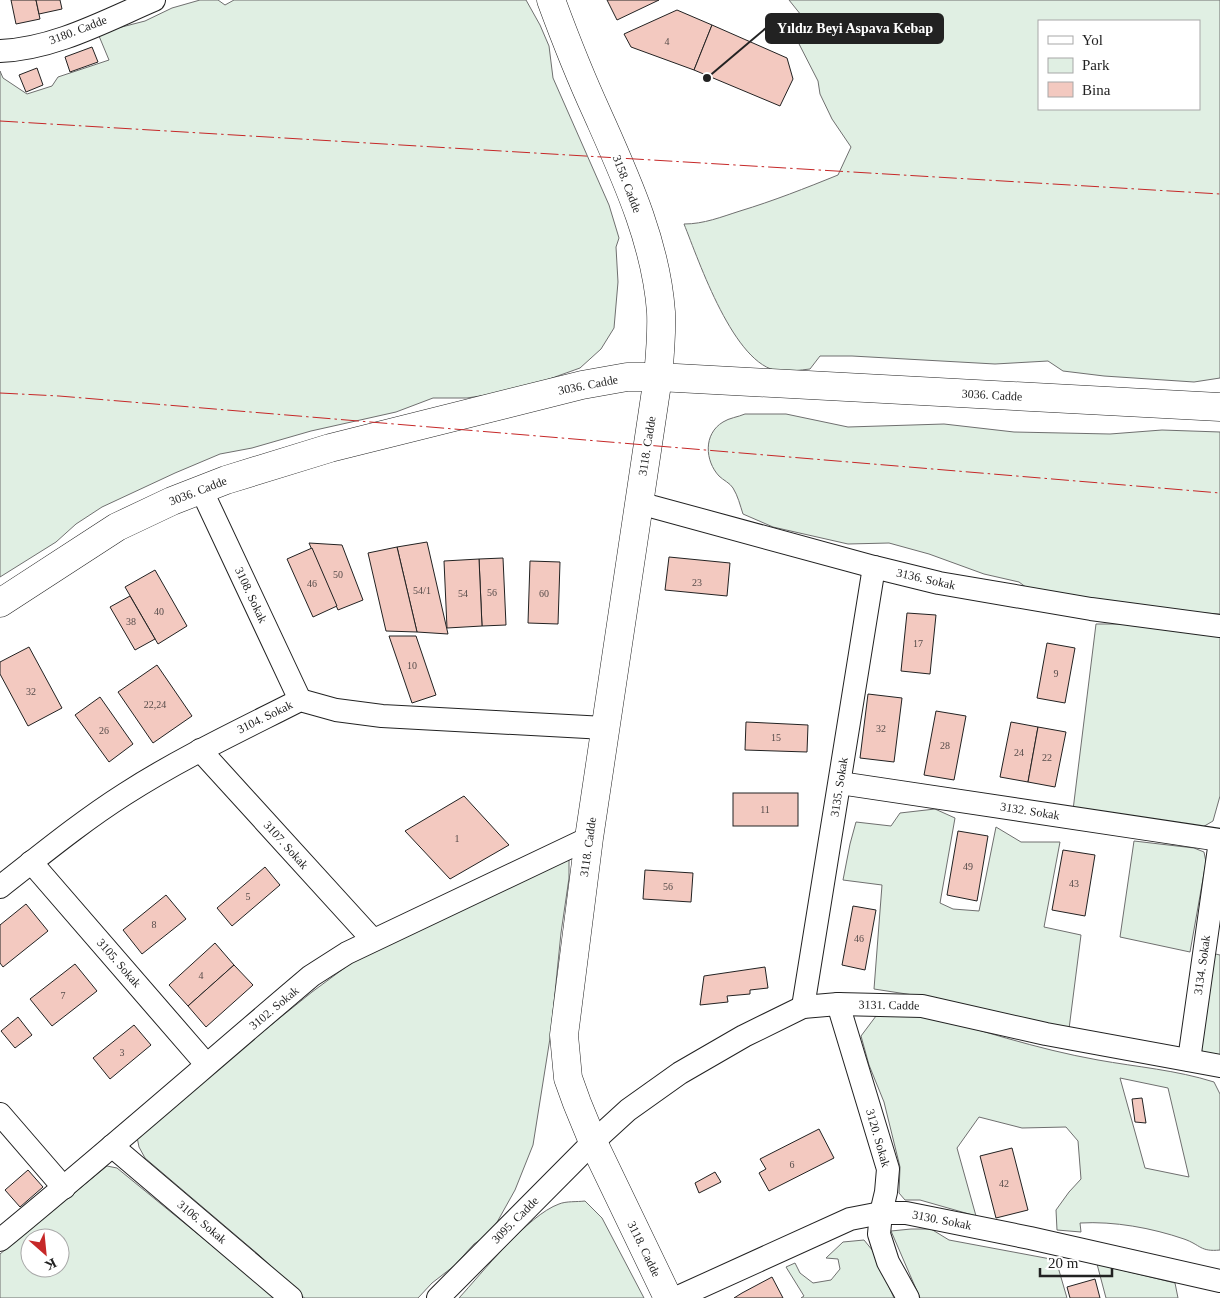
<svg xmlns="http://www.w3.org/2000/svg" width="1220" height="1298" viewBox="0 0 1220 1298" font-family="Georgia,serif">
  <rect width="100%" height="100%" fill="#fff"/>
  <g fill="#e0efe3" stroke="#6f6f6f" fill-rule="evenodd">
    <polygon points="200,0 218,0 225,5 234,0 526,0 540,25 549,46 553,78 609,205 619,238 616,247 618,282 614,328 601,349 580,368 541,382 499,393 467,398 433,398 396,412 311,431 252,448 220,454 175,473 102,507 76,524 56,542 0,577 0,71 3,78 27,94 52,86 58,77 109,60 99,36 114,29 145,21 172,8"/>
    <path d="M789,0h431v378l-26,4 -90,-6 -41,-5 -15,-10 -53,3 -143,-8h-32l-10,13c-10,1 -21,3 -31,2 -45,-5 -80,-110 -95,-147 20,0 37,-7 56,-13 33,-10 66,-23 98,-36l13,-28 -19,-28 -12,-25 -2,-13 -22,-43v-9l9,-9zM1039,21h160v88h-160z"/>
    <path d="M745,414h41l62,13 96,-3 70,8 96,2 52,-4 58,2v182l-33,-2 -139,-19 -21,-5 -8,-6 -35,-8 -55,-20 -40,-11 -41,1 -75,-17 -30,-13c-3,-9 -5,-18 -10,-26 -3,-5 -10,-8 -14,-12 -14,-15 -16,-42 4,-54 6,-4 15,-5 22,-8z"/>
    <polygon points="1096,624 1141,624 1220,634 1220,796 1213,821 1201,828 1073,810"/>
    <polygon points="935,809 955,818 940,903 953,909 979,911 996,827 1021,842 1060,842 1044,927 1081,935 1069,1029 939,999 874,989 882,885 843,880 850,844 856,822 891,826 900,813"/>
    <polygon points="1134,841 1194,848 1204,852 1206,862 1190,952 1120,937"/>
    <polygon points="569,860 569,878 561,933 551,1032 533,1145 515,1190 491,1233 474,1244 454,1266 432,1283 418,1298 305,1298 303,1297 259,1255 145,1158 139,1147 137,1137 240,1050 312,992 362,955 546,866"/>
    <polygon points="1211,953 1220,955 1220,1060 1203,1054 1198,1039"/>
    <path d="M917,1012c60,17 119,37 181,48 39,7 78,10 116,22l6,12v156c-20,2 -19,-5 -36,-11 -32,-11 -70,-18 -104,-16l1,9 -24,-2 -1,-20 13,-18 12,-13 -3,-38 -12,-14 -44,1 -43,-11 -22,31 19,68 -56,-16h-15l-6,-7 1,-26 -16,-65 -15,-37 -8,-29 15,-20zM1120,1078l48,10 21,89 -44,-9z"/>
    <path d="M107,1166l10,2 159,130h-276v-44zM30,1238h30v30h-30z"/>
    <path d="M585,1201l17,17 42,80h-185c23,-25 69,-83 100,-94 7,-3 18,-2 26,-3z"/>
    <polygon points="911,1229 931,1229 949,1240 1056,1260 1067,1298 920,1298 891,1231"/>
    <polygon points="864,1240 873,1251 894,1298 801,1298 804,1296 786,1267 795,1263 800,1273 813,1283 831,1280 840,1269 838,1259 826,1258 843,1242"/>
    <polygon points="1097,1264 1175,1283 1178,1298 1106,1298"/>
  </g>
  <g fill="#f3c9c0" stroke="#222">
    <polygon points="11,0 36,0 40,19 16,24"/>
    <polygon points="36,0 60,0 62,9 39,14"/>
    <polygon points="607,0 659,0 617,20"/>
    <polygon points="677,10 712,25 694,70 631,47 624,34"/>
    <polygon points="712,25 787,58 793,79 780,106 694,70"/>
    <polygon points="92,47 98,62 70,72 65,57"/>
    <polygon points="37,68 43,85 26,92 19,75"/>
    <polygon points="427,542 448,634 417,632 397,547"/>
    <polygon points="309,543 342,545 363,600 338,610"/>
    <polygon points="397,547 417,632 386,631 368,553"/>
    <polygon points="312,548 337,606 313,617 287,559"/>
    <polygon points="669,557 730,563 727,596 665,590"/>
    <polygon points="503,558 506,625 482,626 479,559"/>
    <polygon points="479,559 482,626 447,628 444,561"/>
    <polygon points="530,561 560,562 558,624 528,623"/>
    <polygon points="155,570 187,626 158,644 125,587"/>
    <polygon points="130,596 155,639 135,650 110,607"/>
    <polygon points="907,613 936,615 930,674 901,671"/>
    <polygon points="389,636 416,636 436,695 412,703"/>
    <polygon points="1047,643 1075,648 1065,703 1037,698"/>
    <polygon points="29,647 62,708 28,726 0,674 0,662"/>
    <polygon points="157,665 192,716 153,743 118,692"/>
    <polygon points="868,694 902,698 894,762 860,758"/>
    <polygon points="100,697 133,744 109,762 75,715"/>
    <polygon points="936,711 966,716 954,780 924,775"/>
    <polygon points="746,722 808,725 807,752 745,750"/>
    <polygon points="1011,722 1038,727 1028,782 1000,777"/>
    <polygon points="1038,727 1066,732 1055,787 1028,782"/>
    <rect x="733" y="793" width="65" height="33"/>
    <polygon points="464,796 509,845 450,879 405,831"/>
    <polygon points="958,831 988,836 977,901 947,895"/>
    <polygon points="1063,850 1095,855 1085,916 1052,910"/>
    <polygon points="265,867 280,885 232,926 217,908"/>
    <polygon points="645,870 693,873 691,902 643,899"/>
    <polygon points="166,895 186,919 142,954 123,930"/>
    <polygon points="26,904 48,931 3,967 0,963 0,925"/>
    <polygon points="853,906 876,910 865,970 842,965"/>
    <polygon points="215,943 234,965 188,1006 169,985"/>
    <polygon points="75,964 97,991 52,1026 30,999"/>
    <polygon points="234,965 253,985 206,1027 188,1006"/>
    <polygon points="765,967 768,988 750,990 750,994 727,996 728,1002 700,1005 704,976"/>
    <polygon points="18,1017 32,1035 15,1048 1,1031"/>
    <polygon points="134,1025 151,1045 110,1079 93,1058"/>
    <polygon points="1142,1098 1146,1123 1135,1122 1132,1099"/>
    <polygon points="819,1129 834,1158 769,1191 759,1173 766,1169 760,1159"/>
    <polygon points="1012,1148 1028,1210 996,1218 980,1156"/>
    <polygon points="28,1170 43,1187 20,1207 5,1190"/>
    <polygon points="715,1172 721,1182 699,1193 695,1183"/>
    <polygon points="772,1277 783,1298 734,1298 742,1293"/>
    <polygon points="1095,1279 1100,1298 1070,1298 1067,1287"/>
  </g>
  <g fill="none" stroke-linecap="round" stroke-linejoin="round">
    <g stroke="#222" stroke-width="24">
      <g id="minor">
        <path d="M0,51c54,-2 105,-30 154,-51"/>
        <polyline points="201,489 300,700"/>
        <polyline points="639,503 874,567 939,583 1091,609 1220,626"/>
        <polyline points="200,750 373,940"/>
        <polyline points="840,783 1220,840"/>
        <polyline points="31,862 206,1064"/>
        <path d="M0,887c41,-32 81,-65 125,-93 56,-36 116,-64 175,-94l36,10 46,6 223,12"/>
        <polyline points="838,1004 888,1169 886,1192 881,1213 879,1234 888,1262 908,1298"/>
        <polyline points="803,1007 874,567"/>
        <polyline points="1189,1060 1220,841"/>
        <polyline points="0,1114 64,1188"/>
        <polyline points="112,1146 291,1298"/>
        <path d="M0,1240c105,-86 207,-176 311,-264l36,-23 242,-115"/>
        <polyline points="438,1298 593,1142 628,1110 680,1073 744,1036 803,1007 838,1004 922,1006 1046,1034 1220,1066"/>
        <polyline points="676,1298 850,1219 881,1213 906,1213 1030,1238 1220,1281"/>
      </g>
    </g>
    <g stroke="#222" stroke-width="29">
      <g id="tertiary">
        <path d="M551,0c14,38 29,76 46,113 28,63 59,129 64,199 1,22 -1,43 -3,65l-69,461 -25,197 4,43 9,25 16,39 75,156"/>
        <polyline points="0,603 117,527 172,501 226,480 330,448 582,385 627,377 658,377 1220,407"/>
      </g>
    </g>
    <use href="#minor" stroke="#fff" stroke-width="22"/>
    <use href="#tertiary" stroke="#fff" stroke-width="28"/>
    <g stroke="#c62828" stroke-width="1" stroke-dasharray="18 4 2.5 4" stroke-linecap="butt">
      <polyline points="0,121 1220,194"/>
      <polyline points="0,393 59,396 1220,493"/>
    </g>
  </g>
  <g text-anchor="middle" stroke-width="4" stroke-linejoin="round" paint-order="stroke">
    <g font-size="10" fill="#564c4a">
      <text x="667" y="45">4</text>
      <text x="338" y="578">50</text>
      <text x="697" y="586">23</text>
      <text x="312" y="587">46</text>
      <text x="422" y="594">54/1</text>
      <text x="492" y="596">56</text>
      <text x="463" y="597">54</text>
      <text x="544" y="597">60</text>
      <text x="159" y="615">40</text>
      <text x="131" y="625">38</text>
      <text x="918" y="647">17</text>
      <text x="412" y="669">10</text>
      <text x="1056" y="677">9</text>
      <text x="31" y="695">32</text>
      <text x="155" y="708">22,24</text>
      <text x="881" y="732">32</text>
      <text x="104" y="734">26</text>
      <text x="776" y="741">15</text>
      <text x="945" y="749">28</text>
      <text x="1019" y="756">24</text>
      <text x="1047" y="761">22</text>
      <text x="765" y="813">11</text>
      <text x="457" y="842">1</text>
      <text x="968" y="870">49</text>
      <text x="1074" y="887">43</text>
      <text x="668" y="890">56</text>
      <text x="248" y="900">5</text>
      <text x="154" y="928">8</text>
      <text x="859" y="942">46</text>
      <text x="201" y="979">4</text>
      <text x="63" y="999">7</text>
      <text x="122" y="1056">3</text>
      <text x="792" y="1168">6</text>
      <text x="1004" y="1187">42</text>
    </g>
    <g font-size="12" fill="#222" stroke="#fff">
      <text transform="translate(78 30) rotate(-21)" y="4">3180. Cadde</text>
      <text transform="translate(627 184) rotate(69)" y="4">3158. Cadde</text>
      <text transform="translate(588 385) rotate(-11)" y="4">3036. Cadde</text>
      <text transform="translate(992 395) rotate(3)" y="4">3036. Cadde</text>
      <text transform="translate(647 446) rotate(-81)" y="4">3118. Cadde</text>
      <text transform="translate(198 491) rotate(-21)" y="4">3036. Cadde</text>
      <text transform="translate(926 579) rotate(13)" y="4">3136. Sokak</text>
      <text transform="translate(251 595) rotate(65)" y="4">3108. Sokak</text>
      <text transform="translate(265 717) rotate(-26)" y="4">3104. Sokak</text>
      <text transform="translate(839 787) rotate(-81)" y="4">3135. Sokak</text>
      <text transform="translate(1030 811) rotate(9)" y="4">3132. Sokak</text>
      <text transform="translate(286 845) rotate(48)" y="4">3107. Sokak</text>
      <text transform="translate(588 847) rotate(-82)" y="4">3118. Cadde</text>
      <text transform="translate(119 963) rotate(49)" y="4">3105. Sokak</text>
      <text transform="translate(1202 965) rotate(-82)" y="4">3134. Sokak</text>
      <text transform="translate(889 1005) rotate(1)" y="4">3131. Cadde</text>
      <text transform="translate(274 1008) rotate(-40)" y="4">3102. Sokak</text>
      <text transform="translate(878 1138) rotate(74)" y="4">3120. Sokak</text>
      <text transform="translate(515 1220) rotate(-45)" y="4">3095. Cadde</text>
      <text transform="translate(942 1220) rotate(11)" y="4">3130. Sokak</text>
      <text transform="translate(202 1222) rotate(40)" y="4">3106. Sokak</text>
      <text transform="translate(644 1249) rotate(64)" y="4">3118. Cadde</text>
    </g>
  </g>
  <path fill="none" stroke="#222" stroke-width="2" d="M707 78L766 28"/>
  <circle fill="#222" stroke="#fff" stroke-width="2" cx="707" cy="78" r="5"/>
  <rect fill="#222" stroke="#222" stroke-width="2" x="766" y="14" width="177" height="29" rx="5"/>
  <g font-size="14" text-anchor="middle" font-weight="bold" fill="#fff">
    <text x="855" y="33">Yıldız Beyi Aspava Kebap</text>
  </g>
  <rect x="1038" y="20" width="162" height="90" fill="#ffffff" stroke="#a7a7a7"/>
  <rect x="1048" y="36" width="25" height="8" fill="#ffffff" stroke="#a7a7a7"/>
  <text x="1082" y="45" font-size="15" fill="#222222">Yol</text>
  <rect x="1048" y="58" width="25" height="15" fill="#e0efe3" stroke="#a7a7a7"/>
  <text x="1082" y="70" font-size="15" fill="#222222">Park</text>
  <rect x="1048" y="82" width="25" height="15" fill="#f3c9c0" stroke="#a7a7a7"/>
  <text x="1082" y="95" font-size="15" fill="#222222">Bina</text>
  <g transform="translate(45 1253) rotate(153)"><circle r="24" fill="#ffffff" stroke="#a7a7a7"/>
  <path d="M0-4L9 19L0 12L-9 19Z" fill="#c62828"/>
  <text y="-8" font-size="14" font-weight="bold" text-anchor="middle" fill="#222222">K</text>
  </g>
  <path d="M1040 1268v8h72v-8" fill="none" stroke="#222222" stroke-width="2.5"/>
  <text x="1048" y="1268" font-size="15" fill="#222222" stroke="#ffffff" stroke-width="4" paint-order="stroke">20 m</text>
</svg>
